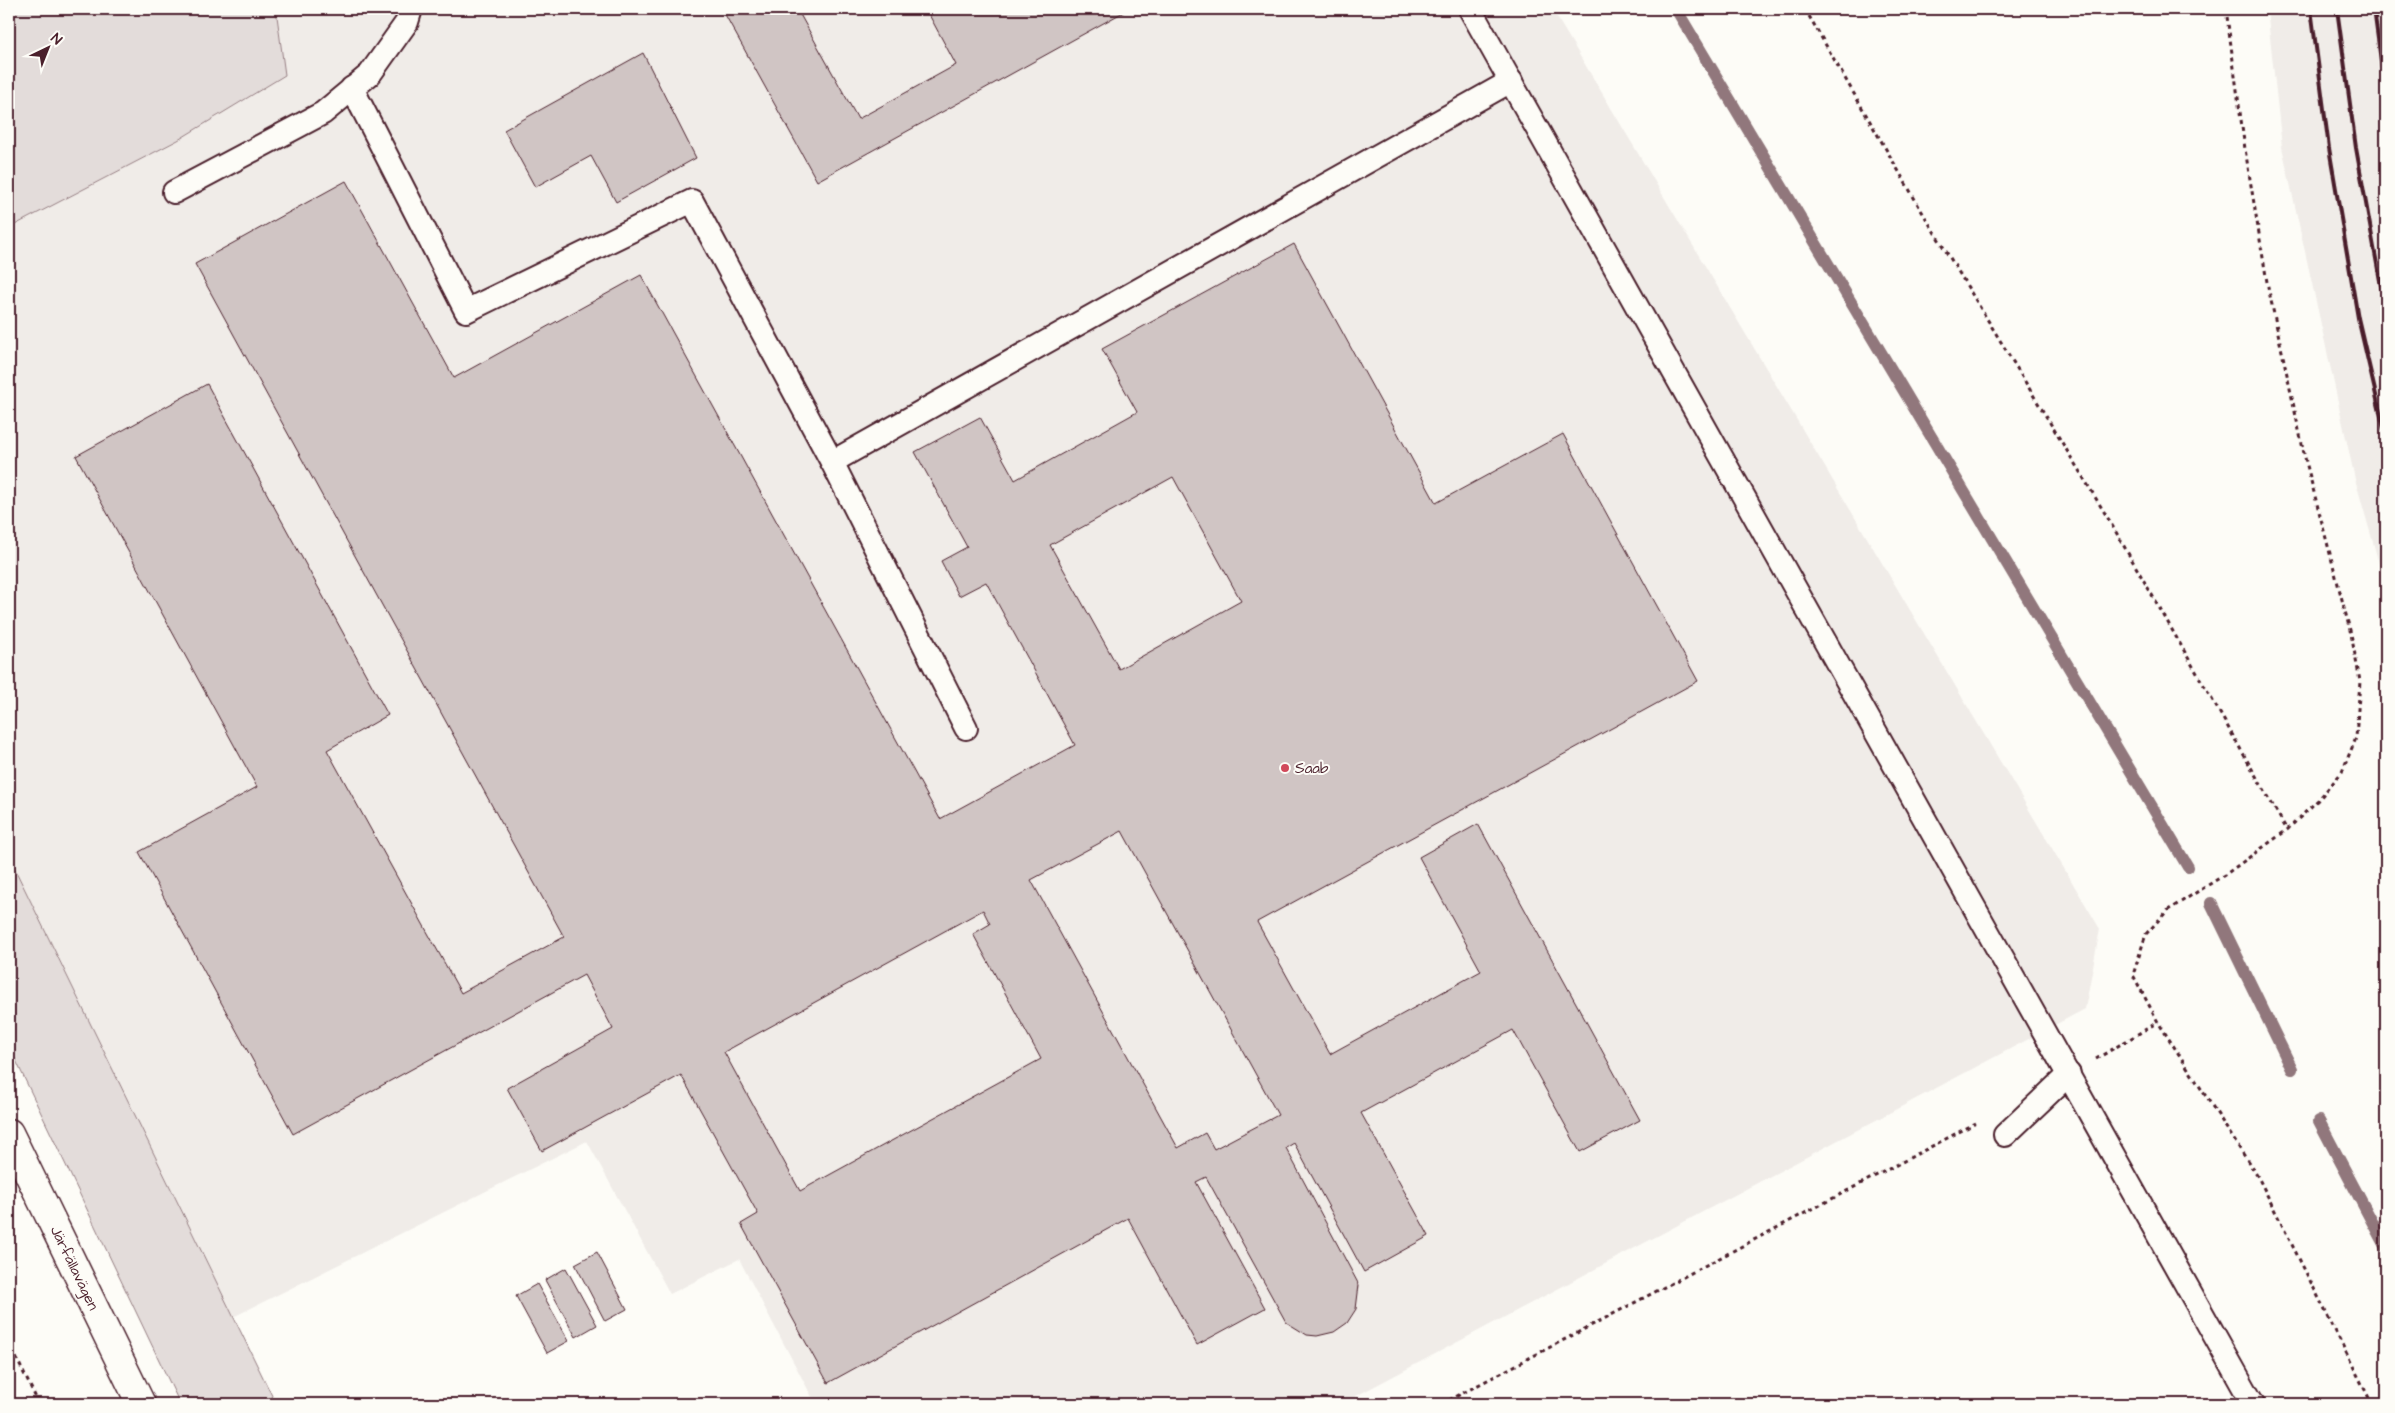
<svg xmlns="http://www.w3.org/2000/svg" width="2395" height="1413" viewBox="0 0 2395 1413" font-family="'Architects Daughter',sans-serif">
  <rect width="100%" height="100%" fill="#fdfcf7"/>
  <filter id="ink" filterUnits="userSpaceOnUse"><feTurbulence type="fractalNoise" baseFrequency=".02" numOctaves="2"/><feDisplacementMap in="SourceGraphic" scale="10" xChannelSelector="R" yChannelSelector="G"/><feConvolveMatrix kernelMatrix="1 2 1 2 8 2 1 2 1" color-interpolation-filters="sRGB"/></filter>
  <g filter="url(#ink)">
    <g fill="#f0ece8">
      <polygon points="276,9 1552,9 2100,929 2085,1009 1341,1404 904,1404 812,1397 739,1259 670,1294 587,1141 233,1317 9,857 9,228 178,140 285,75"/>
      <polygon points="2267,9 2386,9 2386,588 2355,479 2282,147"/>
    </g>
    <g fill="#e3dcda" stroke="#967e82">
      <polygon points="9,9 276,9 285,75 178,140 9,228"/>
      <polygon points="9,857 276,1404 180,1404 9,1046"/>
    </g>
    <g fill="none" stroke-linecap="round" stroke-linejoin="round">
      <g stroke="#91777b" stroke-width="12">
        <polyline points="1676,9 2188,867"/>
        <polyline points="2211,903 2292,1069"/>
        <polyline points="2319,1121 2386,1248"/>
      </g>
    </g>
    <g fill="#d0c5c4" stroke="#4a1f2b" fill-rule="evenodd">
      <polygon points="722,9 797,9 858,119 956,65 926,9 1049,9 1050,12 1057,9 1129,9 817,181"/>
      <polygon points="643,53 696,158 616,202 591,156 535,187 504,130"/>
      <path d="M346,181l108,197 187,-103 299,544 135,-74 -89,-163 -27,14 -18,-35 26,-14 -52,-95 65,-35 35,63 122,-68 -35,-63 192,-105 142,259 127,-69 135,247 -441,241 73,132 151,-83 -62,-114 59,-33 162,296 -60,32 -67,-122 -152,83 68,123 -65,36 -70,-129 -8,5 73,137 -3,24 -9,14 -13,9 -17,4 -10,-1 -21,-13 -80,-145 -10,5 69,126 -68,37 -69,-127 -300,165 -87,-159 17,-10 -77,-139 -139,76 -35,-63 106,-59 -29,-54 -291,159 -154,-282 118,-65 -181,-331 131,-72 181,331 -61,35 134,243 103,-56 -369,-673zM1173,477l68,124 -122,68 -69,-124zM1122,831l156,284 -64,34 -9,-16 -27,15 -147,-268zM983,910l7,14 -17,10 68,125 -241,132 -76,-139z"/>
      <polygon points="597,1252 627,1309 605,1321 575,1264"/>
      <polygon points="566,1268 597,1325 576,1337 545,1280"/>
      <polygon points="537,1284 569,1341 547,1353 516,1296"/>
    </g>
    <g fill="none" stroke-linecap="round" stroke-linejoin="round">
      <g stroke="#4a1f2b" stroke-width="26">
        <g id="service">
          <polyline points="1470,9 2253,1404"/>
          <polyline points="352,88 466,311 692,201 832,462 1511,81"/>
          <polyline points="174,192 323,113 370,74 407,22 411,9"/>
          <polyline points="832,462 966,728"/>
          <polyline points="2005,1135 2069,1074"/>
        </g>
      </g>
      <g stroke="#4a1f2b" stroke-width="31">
        <g id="tertiary">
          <path id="s1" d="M9,1133l132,271"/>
        </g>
      </g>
      <g stroke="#4a1f2b" stroke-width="3" stroke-dasharray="4 4" stroke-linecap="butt">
        <polyline points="1805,9 1924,215 2109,520 2287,830"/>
        <polyline points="2226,9 2245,149 2267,282 2305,458 2351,634 2360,681 2356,738 2342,772 2320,798 2287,830 2226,874 2168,910 2146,934 2133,975 2158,1022 2258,1177 2372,1404"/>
        <polyline points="2096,1059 2158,1022"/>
        <polyline points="9,1343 39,1404"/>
        <polyline points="1442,1404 1976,1123"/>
      </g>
      <use href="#service" stroke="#fdfcf7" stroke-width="22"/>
      <use href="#tertiary" stroke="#fdfcf7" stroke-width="28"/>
      <g stroke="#4a1f2b" stroke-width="4">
        <polyline points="2311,9 2329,148 2358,318 2386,438"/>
        <polyline points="2337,9 2356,148 2386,314"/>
        <polyline points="2374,9 2386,98"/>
      </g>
    </g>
  </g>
  <circle fill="#d1495b" stroke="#fdfcf7" stroke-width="2" cx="1285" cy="768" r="5"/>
  <g text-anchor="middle" stroke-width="4" stroke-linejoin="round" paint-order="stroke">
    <g font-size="15" fill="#4a1f2b" stroke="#fdfcf7" text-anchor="start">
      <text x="1295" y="773">Saab</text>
    </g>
    <g font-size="15" fill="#4a1f2b" stroke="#fdfcf7">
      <text dy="5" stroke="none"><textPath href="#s1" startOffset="150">Järfällavägen</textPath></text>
    </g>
  </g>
  <rect width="2395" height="1413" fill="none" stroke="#fdfcf7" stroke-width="30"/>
  <rect x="15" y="15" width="2365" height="1383" fill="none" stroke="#4a1f2b" stroke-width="2" filter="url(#ink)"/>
  <g transform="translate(48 48) rotate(43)" stroke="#fdfcf7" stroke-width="4" paint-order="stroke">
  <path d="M0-4L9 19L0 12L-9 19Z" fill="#4a1f2b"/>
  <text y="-8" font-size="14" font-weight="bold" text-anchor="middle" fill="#4a1f2b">N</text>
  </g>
</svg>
